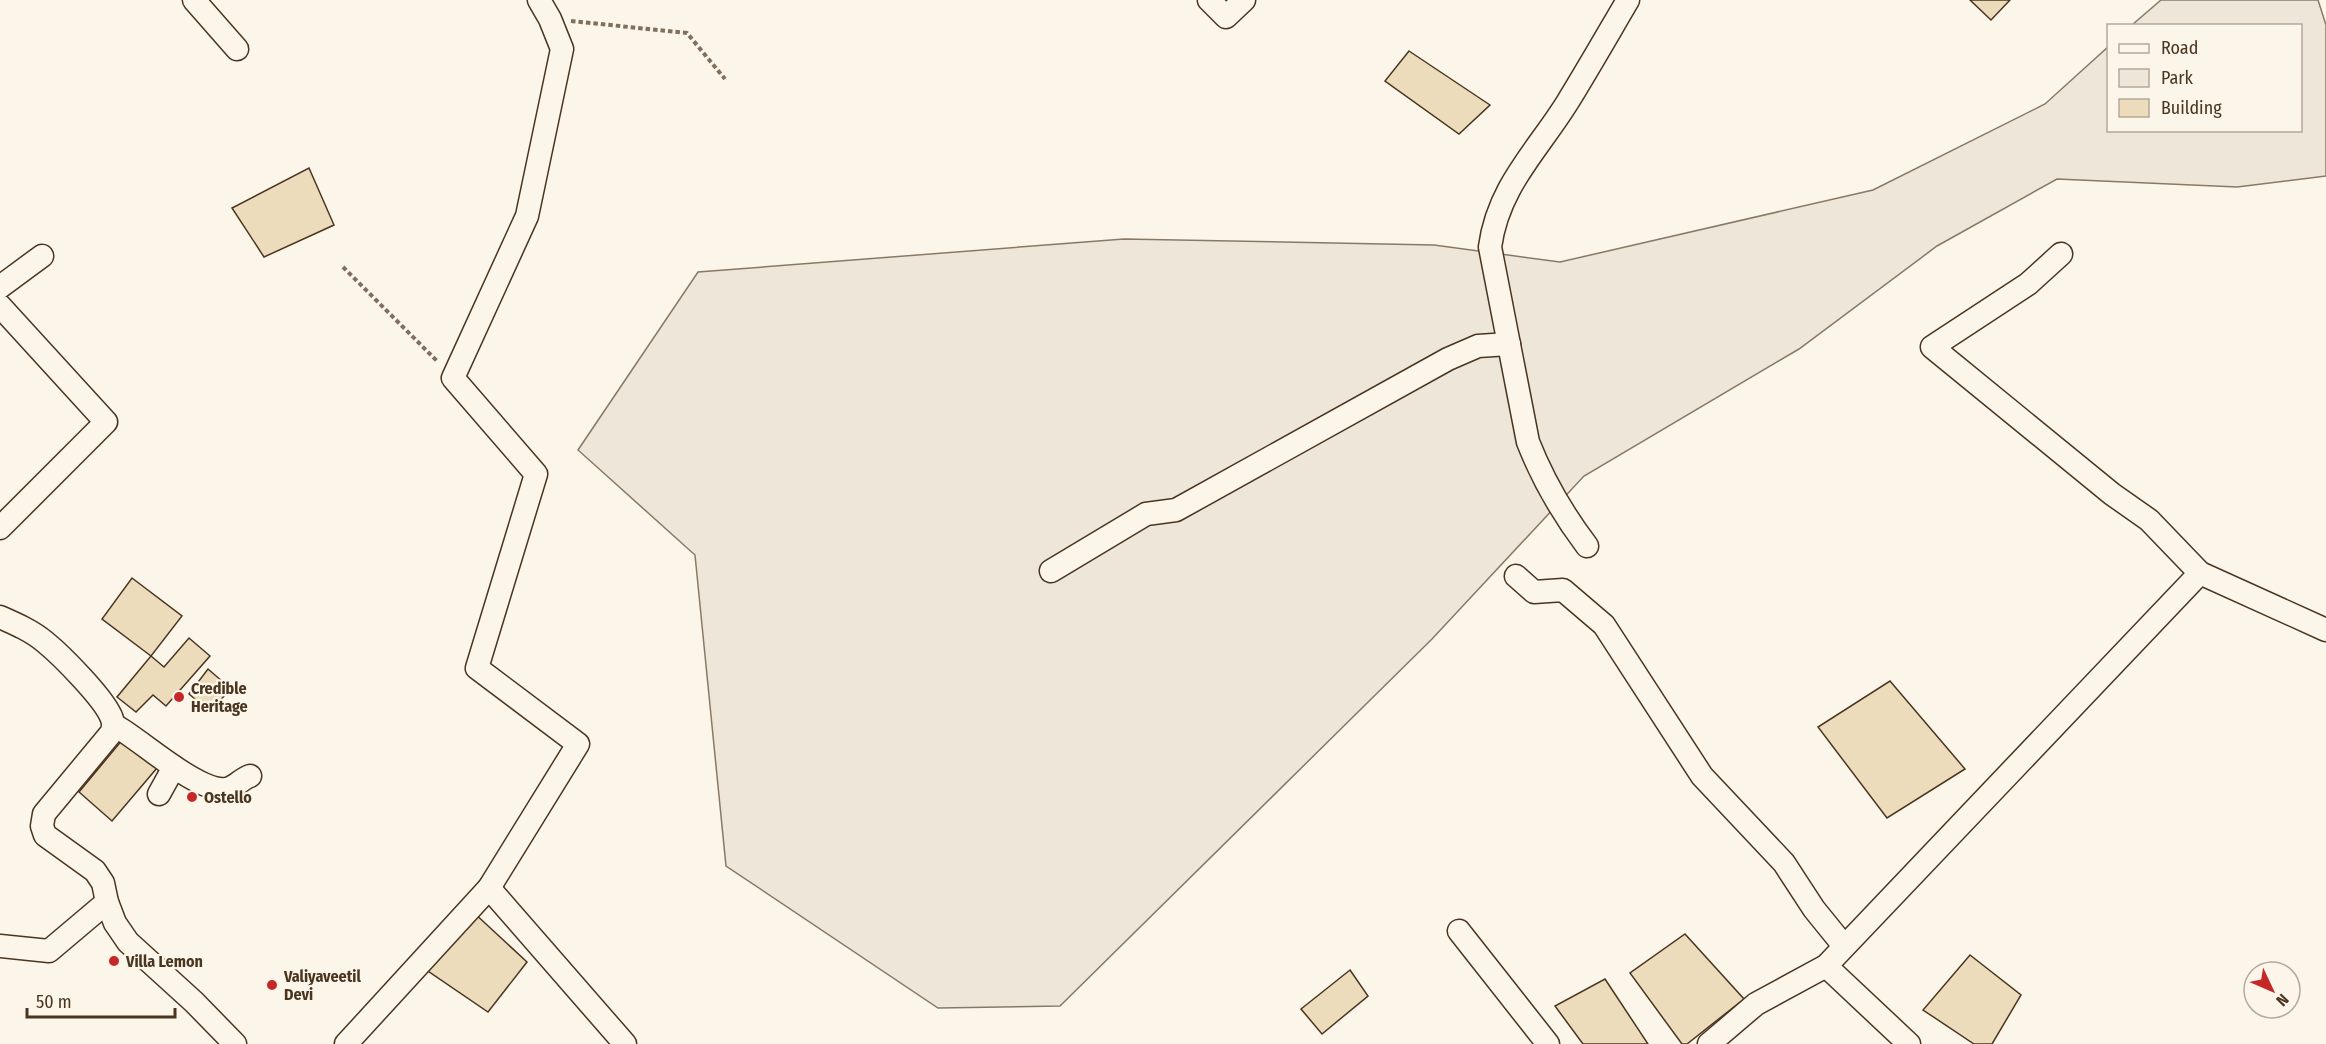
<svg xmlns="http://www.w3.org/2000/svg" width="2326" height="1044" viewBox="0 0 2326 1044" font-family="'Fira Sans Condensed',sans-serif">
  <rect width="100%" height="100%" fill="#fbf6e9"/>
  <polygon fill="#ede6d9" stroke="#887966" stroke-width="1.5" points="2161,0 2318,0 2326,25 2326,176 2237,187 2057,179 1937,246 1799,349 1584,476 1432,639 1060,1006 938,1008 726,866 695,555 578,450 698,272 1124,239 1434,245 1560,262 1873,190 2045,104 2108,47 2108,130 2300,130 2300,26 2132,25"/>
  <g fill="#ecdcbc" stroke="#4a3520" stroke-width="1.5">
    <polygon points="1970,0 2010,0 1991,20"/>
    <polygon points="1409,51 1490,105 1459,134 1385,81"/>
    <polygon points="309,168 334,225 264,257 232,208"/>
    <polygon points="132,578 182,616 151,656 102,619"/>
    <polygon points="189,638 210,656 166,706 153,695 136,712 117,697 151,656 164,667"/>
    <polygon points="208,669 230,688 211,713 189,694"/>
    <polygon points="1890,681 1965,769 1887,818 1818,727"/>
    <polygon points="123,739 157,768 112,821 79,792"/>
    <polygon points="472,911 527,962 488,1012 425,969"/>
    <polygon points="1685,934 1744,999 1687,1044 1682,1044 1630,973"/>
    <polygon points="1970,955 2021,995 1992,1044 1974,1044 1923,1010"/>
    <polygon points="1350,970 1368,996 1322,1034 1301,1009"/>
    <polygon points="1605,979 1648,1044 1583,1044 1555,1006"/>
  </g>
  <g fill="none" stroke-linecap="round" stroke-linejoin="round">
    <g stroke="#4a3520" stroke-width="25">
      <g id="minor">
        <polyline points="194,0 237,49"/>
        <polyline points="1209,0 1226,17 1244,0"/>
        <polyline points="2061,254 2028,284 1932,347 2112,494 2149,520 2200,573 2326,630"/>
        <polyline points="0,287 42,256"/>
        <polyline points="0,306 106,422 0,528"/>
        <path d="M1587,546c-25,-33 -44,-66 -59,-104l-38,-195c8,-60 47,-96 77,-144 21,-34 41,-69 61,-103"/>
        <polyline points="1051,571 1146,514 1176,510 1448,359 1478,346 1509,344"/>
        <polyline points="1516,576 1534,592 1563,590 1604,625 1702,776 1784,863 1814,909 1844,946"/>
        <path d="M0,617c16,7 32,14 45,25 16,13 61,58 67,77 2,5 1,8 0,13l-68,82 -2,12 3,9 50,36 8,12 4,19 8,21 13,19 66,60 41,42"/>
        <path d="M114,725c25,13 84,68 112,64 9,-1 15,-10 24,-13"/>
        <polyline points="159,794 174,767"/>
        <polyline points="489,888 625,1044"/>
        <polyline points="1459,931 1548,1044"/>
        <polyline points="0,946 49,951 107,902"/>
        <polyline points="1826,966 1909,1044"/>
        <polyline points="346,1044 489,888 578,744 477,668 536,474 453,378 527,216 562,49 550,19 539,0"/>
        <polyline points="1709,1044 1756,1004 1826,966 2200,573"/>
      </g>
    </g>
    <g stroke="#7f6f5c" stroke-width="4" stroke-dasharray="4.5 3" stroke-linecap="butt">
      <polyline points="571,21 687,33 725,79"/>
      <polyline points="343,267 438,362"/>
    </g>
    <use href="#minor" stroke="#fbf6e9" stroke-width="22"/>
  </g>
  <g fill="#c62828" stroke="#fbf6e9" stroke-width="2">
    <circle cx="179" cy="697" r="6"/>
    <circle cx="192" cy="797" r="6"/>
    <circle cx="114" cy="961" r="6"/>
    <circle cx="272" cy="985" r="6"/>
  </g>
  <g text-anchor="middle" stroke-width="4.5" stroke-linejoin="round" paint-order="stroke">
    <g font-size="16" font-weight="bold" fill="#4a3520" stroke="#fbf6e9" text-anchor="start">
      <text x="191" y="694">Credible<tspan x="191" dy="18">Heritage</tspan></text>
      <text x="204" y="803">Ostello</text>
      <text x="126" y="967">Villa Lemon</text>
      <text x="284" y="982">Valiyaveetil<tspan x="284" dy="18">Devi</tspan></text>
    </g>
  </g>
  <rect x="2107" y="24" width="195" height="108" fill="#fbf6e9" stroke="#b4a999" stroke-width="1.5"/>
  <rect x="2119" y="44" width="30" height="9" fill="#fbf6e9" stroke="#b4a999" stroke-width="1.5"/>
  <text x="2161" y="54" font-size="18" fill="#4a3520">Road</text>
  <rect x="2119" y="69" width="30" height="18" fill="#ede6d9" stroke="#b4a999" stroke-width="1.5"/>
  <text x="2161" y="84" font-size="18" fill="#4a3520">Park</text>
  <rect x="2119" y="99" width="30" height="18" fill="#ecdcbc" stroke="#b4a999" stroke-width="1.5"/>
  <text x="2161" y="114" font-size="18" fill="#4a3520">Building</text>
  <g transform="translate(2272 990) rotate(134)"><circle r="28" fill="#fbf6e9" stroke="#b4a999" stroke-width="1.5"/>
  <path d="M0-4.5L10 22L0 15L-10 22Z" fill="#c62828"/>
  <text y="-9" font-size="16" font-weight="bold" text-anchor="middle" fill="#4a3520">N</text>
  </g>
  <path d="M27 1008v9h148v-9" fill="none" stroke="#4a3520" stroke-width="3"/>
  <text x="36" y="1008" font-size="18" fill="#4a3520" stroke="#fbf6e9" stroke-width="4.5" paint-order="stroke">50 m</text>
</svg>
